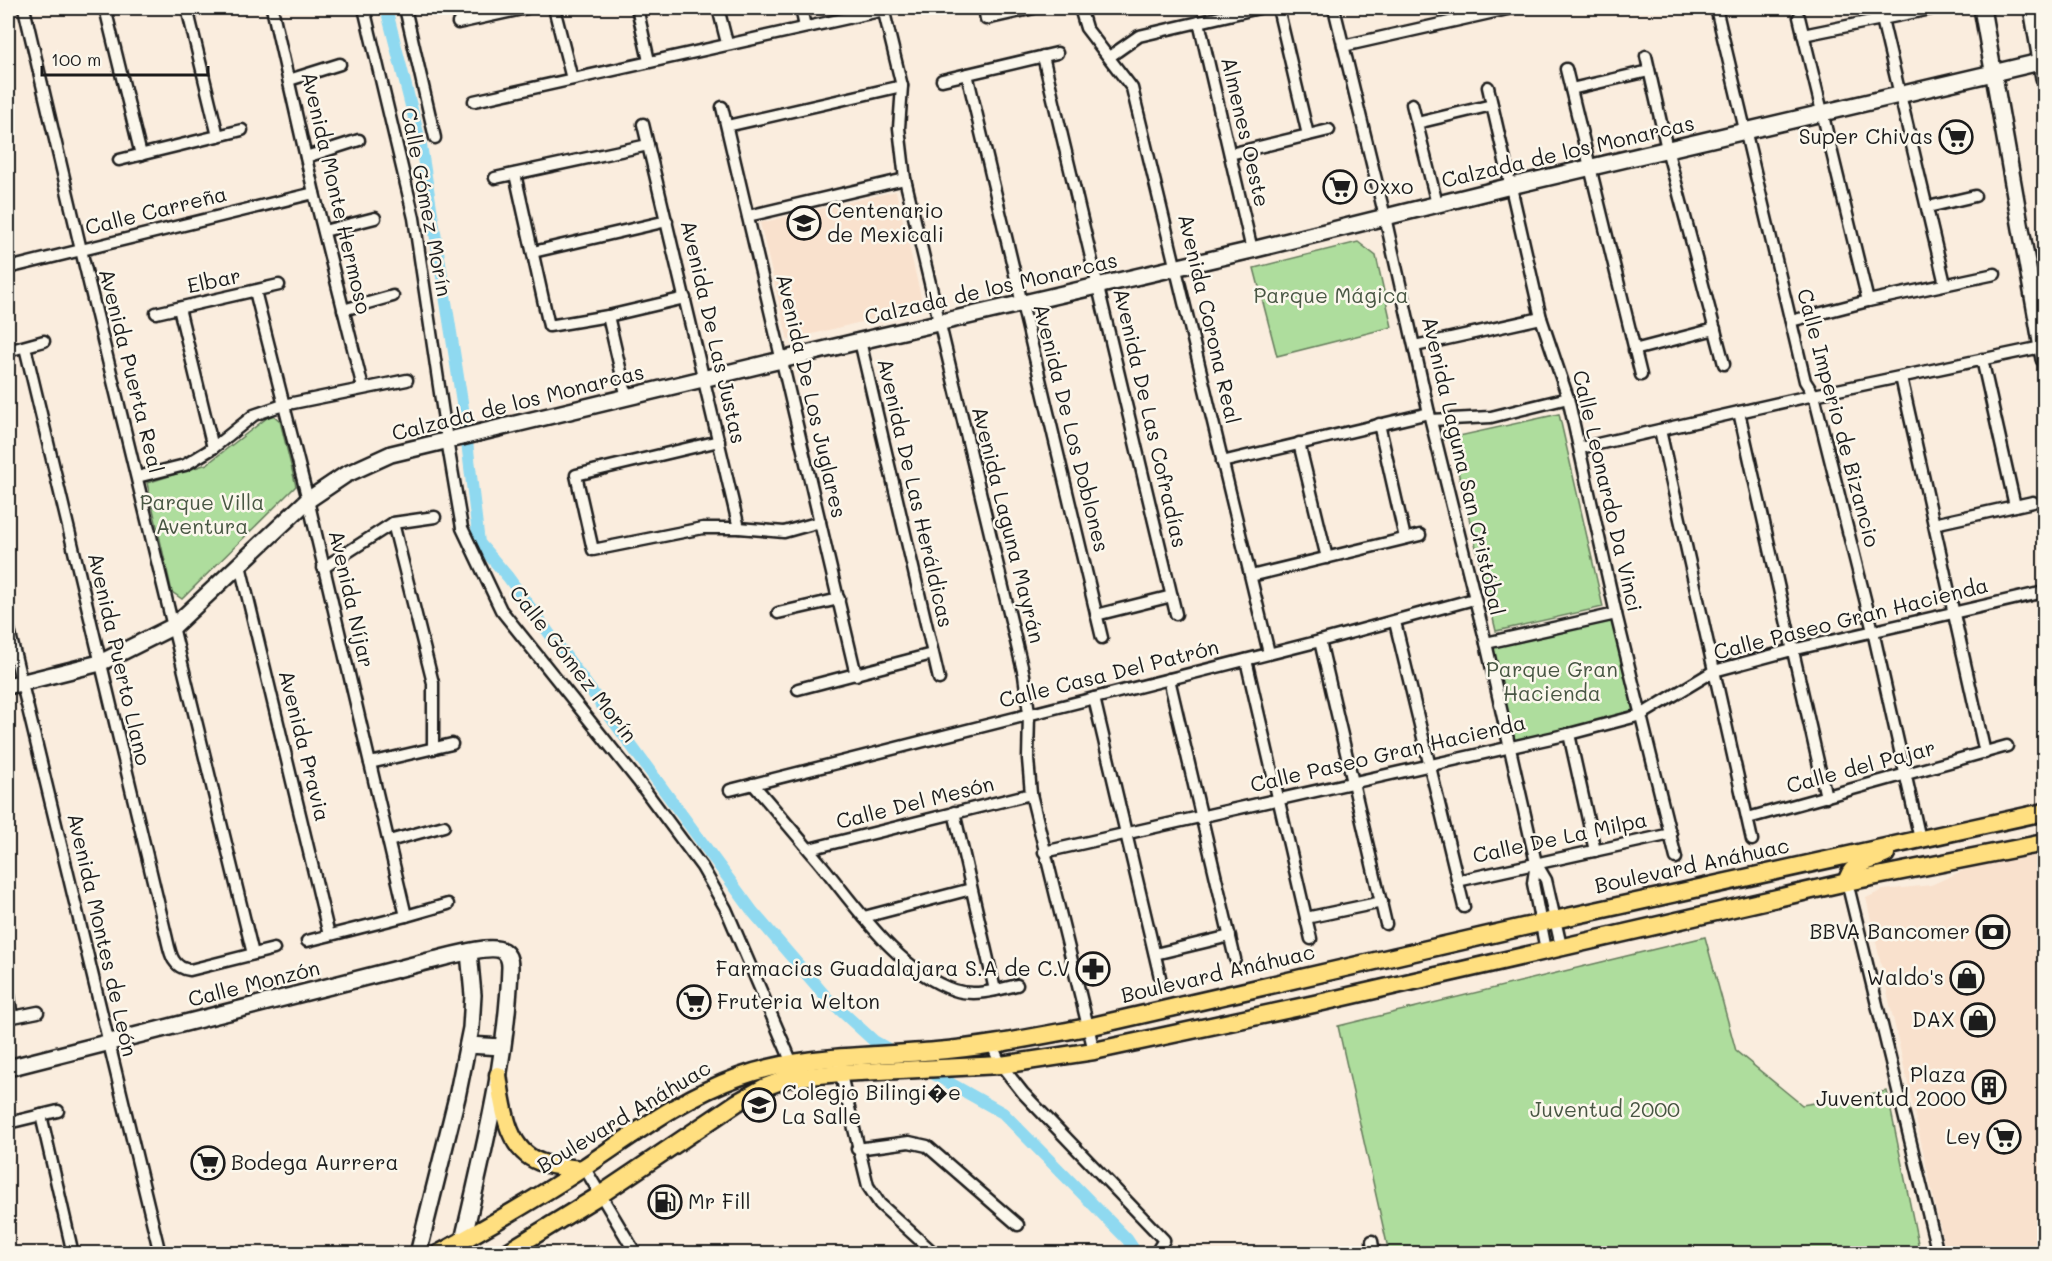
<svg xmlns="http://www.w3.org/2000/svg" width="2052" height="1261" viewBox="0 0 2052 1261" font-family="Mali,sans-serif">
  <rect width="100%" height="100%" fill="#faedde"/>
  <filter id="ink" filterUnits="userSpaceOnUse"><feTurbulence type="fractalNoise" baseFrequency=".0167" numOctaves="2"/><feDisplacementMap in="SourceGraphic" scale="12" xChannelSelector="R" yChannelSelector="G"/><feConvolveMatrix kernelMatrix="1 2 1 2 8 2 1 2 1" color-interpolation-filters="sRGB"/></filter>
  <g filter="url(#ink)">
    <g fill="#f9e1cd">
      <polygon points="896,191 922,301 918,308 788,340 760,223"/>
      <polygon points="2044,852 2044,1253 1946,1253 1866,898 1883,890 1931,885 1975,865"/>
    </g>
    <g fill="#aedd9d" stroke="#657c5c" stroke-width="1.5">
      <polygon points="1358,242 1376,256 1392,327 1277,356 1254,268"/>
      <polygon points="272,414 280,421 296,486 182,599 172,592 147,483 207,464"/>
      <polygon points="1559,414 1603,607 1496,631 1450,438"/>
      <polygon points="1612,619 1636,712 1512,741 1491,647"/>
      <polygon points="1705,937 1736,1051 1802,1105 1887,1091 1920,1253 1389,1253 1338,1026"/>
    </g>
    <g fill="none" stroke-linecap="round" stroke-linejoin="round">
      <g stroke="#8fd9f0" stroke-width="12">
        <polyline points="386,8 421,145 463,408 479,543 508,577 753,912 827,998 874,1041 897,1054"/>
        <polyline points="923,1068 1003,1113 1127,1239 1137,1254"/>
      </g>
      <g stroke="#1c1c1c" stroke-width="15">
        <g id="street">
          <polyline points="24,8 81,250 253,954"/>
          <polyline points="105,8 141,155"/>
          <polyline points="187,8 218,136"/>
          <polyline points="272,8 314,193 363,388"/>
          <polyline points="364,8 414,218 447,440 462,528 501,610 638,781 702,867 726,909 792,1063"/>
          <polyline points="405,8 435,138"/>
          <polyline points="554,8 572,79"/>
          <polyline points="637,8 649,61"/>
          <polyline points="718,8 727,43"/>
          <polyline points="801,8 805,27"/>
          <polyline points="883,8 902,86 899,128 905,179 1024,675 1029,713 1028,759 1031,794 1094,1051"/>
          <polyline points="984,8 986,19 1034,8"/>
          <polyline points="1080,8 1086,28 1132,88 1269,653"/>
          <polyline points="1278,8 1308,135"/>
          <polyline points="1334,8 1385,217 1429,413 1486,643 1536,863 1546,880 1561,946"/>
          <polyline points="1716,8 1805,381 1814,395 1873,631 1920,839"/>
          <polyline points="1799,17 1868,301"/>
          <polyline points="1882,19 1945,284"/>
          <polyline points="1199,22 1252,250"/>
          <polyline points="458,23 527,8"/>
          <polyline points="1803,35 1931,9"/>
          <polyline points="1343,46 1512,8"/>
          <polyline points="1043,56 1176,614"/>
          <polyline points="1646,56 1667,149 1724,364"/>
          <polyline points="1109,57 1139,36 1259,8"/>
          <polyline points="1566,69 1641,375"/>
          <polyline points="967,74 1102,638"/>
          <polyline points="289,80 340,64"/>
          <polyline points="942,80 1057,53"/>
          <polyline points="1488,87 1541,318 1568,398 1616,614 1676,858"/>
          <polyline points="1571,89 1649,71"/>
          <polyline points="474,101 884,10"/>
          <polyline points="1412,104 1437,204"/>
          <polyline points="722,107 856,675"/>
          <polyline points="1417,123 1492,105"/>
          <polyline points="643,124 739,528"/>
          <polyline points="727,126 902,86"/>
          <polyline points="1230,154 1329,130"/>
          <polyline points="306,157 359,140"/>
          <polyline points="119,160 242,130"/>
          <polyline points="515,174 549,326 608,316 685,298"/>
          <polyline points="495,178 648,145"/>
          <polyline points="1928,207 1975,196"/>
          <polyline points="748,216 905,179"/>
          <polyline points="324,231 375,218"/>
          <polyline points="533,252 667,221"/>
          <polyline points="8,268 314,193"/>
          <polyline points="255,291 308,500 406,916"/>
          <polyline points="179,308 213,448"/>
          <polyline points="343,310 393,296"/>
          <polyline points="156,313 279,285"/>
          <polyline points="608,316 627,398"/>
          <polyline points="1791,321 1868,301 1995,274"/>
          <polyline points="860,341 939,679"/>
          <polyline points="1415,346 1541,318"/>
          <path d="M25,347l141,588c4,16 5,33 24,35l84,-21"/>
          <polyline points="1634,350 1715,329"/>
          <polyline points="8,351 44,341"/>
          <polyline points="1982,359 2015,506"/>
          <polyline points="1901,377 1985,753"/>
          <polyline points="1739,412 1826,797"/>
          <polyline points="1431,420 1491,417 1568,398"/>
          <polyline points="1379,424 1405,538"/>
          <polyline points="1660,430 1752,840"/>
          <polyline points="719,441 576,475 593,550 703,528 739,528 784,532 820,522"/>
          <polyline points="1299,443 1327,558"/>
          <polyline points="1580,448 1814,395 2042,347"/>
          <polyline points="1222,462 1429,413"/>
          <polyline points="137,477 185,465 213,448 254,415 283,405 407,380"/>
          <polyline points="393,523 433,683 433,749"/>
          <polyline points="1934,524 2033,502"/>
          <polyline points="240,565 329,935"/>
          <polyline points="323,568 393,523 435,517"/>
          <polyline points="1251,576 1420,535"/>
          <polyline points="778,613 839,599"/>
          <polyline points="1096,615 1172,596"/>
          <polyline points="1395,622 1464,907"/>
          <polyline points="8,626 160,1254"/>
          <polyline points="1320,641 1386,924"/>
          <polyline points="1486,643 1616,614"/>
          <polyline points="1246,660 1311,939"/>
          <polyline points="1169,679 1235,959"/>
          <polyline points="798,689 932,654"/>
          <polyline points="1094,698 1160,977"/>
          <polyline points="1569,734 1595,851"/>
          <polyline points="370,763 452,744"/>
          <path d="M753,784c24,28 48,56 72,85 34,42 76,103 129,121 21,7 43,0 63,-5"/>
          <polyline points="730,790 1320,641 1474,599"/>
          <polyline points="954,812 995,990"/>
          <polyline points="1748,818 2007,746"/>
          <polyline points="389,841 444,826"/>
          <polyline points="809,849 1031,794"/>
          <polyline points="1044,852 1569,734 1641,715 1714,671 1792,650 2044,592"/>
          <polyline points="1536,863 1533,883 1546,950"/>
          <polyline points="1457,881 1671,834"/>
          <polyline points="1847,882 1938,1254"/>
          <polyline points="864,917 971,889"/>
          <polyline points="1306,918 1382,902"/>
          <polyline points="307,941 406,916 448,904"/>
          <polyline points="1155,954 1230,936"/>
          <polyline points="8,990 12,1017"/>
          <polyline points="8,1018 38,1012"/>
          <polyline points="991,1043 1001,1065 1023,1093 1164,1240 1155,1254"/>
          <polyline points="839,1067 868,1186 880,1204 935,1254"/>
          <polyline points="41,1115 73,1254"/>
          <polyline points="8,1123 58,1111"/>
          <polyline points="857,1149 909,1142 927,1146 1018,1225"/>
          <polyline points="584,1167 636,1254"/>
          <polyline points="1372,1241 1374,1254"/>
        </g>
      </g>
      <g stroke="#1c1c1c" stroke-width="20">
        <g id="secondary">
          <polyline points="1982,8 2044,359"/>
          <polyline points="2032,8 2044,78"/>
          <polyline points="8,686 100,663 174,626 308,500 345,475 391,454 860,341 1252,250 1511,186 2044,61"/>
          <polyline points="468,1045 502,1047"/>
          <path d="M8,1068l421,-107c15,-3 61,-18 74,-10 6,4 7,10 7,16 -3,97 -29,193 -50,287"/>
          <polyline points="418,1254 457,1097 471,1028 473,995 469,952"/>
        </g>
      </g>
      <g stroke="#1c1c1c" stroke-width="21">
        <g id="primary">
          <path d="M1847,882c2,-19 23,-20 39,-28"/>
          <path d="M498,1075c5,31 8,75 42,87 13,5 28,5 42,7"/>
          <path d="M438,1254c49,-27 98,-55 145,-86 50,-33 99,-71 156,-91 62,-23 131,-20 197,-26 51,-4 102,-15 152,-24l466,-107 490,-108"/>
          <polyline points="504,1254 600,1195 738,1102 765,1087 789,1078 840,1073 1001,1065 1094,1051 1314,1004 1847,882 2044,843"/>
        </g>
      </g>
      <use href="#street" stroke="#fbf7ec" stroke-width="10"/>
      <use href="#secondary" stroke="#fbf7ec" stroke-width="15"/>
      <use href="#primary" stroke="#ffdf80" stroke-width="16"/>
    </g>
  </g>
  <defs>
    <g id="supermarket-ring" transform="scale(1.725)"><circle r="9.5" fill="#fbf7ec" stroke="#1c1c1c" stroke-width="1.5"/><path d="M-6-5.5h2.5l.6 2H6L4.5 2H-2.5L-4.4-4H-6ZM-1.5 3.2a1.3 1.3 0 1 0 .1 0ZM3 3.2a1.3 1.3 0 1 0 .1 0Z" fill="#1c1c1c"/></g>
    <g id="school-ring" transform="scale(1.725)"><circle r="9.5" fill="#fbf7ec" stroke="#1c1c1c" stroke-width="1.5"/><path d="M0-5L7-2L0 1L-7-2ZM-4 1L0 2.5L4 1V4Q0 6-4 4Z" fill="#1c1c1c"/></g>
    <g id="bank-ring" transform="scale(1.725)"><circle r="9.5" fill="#fbf7ec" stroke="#1c1c1c" stroke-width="1.5"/><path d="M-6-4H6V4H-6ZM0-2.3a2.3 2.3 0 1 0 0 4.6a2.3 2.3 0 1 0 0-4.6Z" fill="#1c1c1c"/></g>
    <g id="pharmacy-ring" transform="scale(1.725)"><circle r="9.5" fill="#fbf7ec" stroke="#1c1c1c" stroke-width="1.5"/><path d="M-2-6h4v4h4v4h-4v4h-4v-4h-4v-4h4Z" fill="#1c1c1c"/></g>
    <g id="shop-ring" transform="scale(1.725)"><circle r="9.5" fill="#fbf7ec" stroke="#1c1c1c" stroke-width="1.5"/><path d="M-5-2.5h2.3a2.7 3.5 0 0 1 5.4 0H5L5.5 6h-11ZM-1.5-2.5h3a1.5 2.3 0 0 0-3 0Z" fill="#1c1c1c"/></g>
    <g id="building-ring" transform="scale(1.725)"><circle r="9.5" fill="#fbf7ec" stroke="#1c1c1c" stroke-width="1.5"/><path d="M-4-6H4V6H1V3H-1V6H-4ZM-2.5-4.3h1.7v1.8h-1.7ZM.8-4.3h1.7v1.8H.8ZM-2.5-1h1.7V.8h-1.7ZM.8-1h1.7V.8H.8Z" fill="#1c1c1c"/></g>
    <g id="fuel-ring" transform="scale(1.725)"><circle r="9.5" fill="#fbf7ec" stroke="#1c1c1c" stroke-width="1.5"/><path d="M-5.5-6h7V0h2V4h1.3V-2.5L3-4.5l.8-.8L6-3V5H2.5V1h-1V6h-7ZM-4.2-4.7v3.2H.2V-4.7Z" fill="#1c1c1c"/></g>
  </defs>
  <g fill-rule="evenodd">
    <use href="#supermarket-ring" x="1956" y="137"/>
    <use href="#supermarket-ring" x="1340" y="187"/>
    <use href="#school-ring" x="804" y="223"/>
    <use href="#bank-ring" x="1993" y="932"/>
    <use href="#pharmacy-ring" x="1093" y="969"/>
    <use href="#shop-ring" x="1967" y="978"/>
    <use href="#supermarket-ring" x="694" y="1002"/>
    <use href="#shop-ring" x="1978" y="1020"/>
    <use href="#building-ring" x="1989" y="1087"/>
    <use href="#school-ring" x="759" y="1105"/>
    <use href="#supermarket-ring" x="2004" y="1137"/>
    <use href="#supermarket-ring" x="208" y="1163"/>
    <use href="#fuel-ring" x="665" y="1202"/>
  </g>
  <g text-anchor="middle" stroke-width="5" stroke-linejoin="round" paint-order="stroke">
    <g font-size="21" fill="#1c1c1c" stroke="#fbf7ec">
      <text transform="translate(1245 132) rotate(77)" y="7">Almenes Oeste</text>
      <text transform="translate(1568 152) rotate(-13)" y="7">Calzada de los Monarcas</text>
      <text transform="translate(336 193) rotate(77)" y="7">Avenida Monte Hermoso</text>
      <text transform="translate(426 202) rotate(79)" y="7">Calle Gómez Morín</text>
      <text transform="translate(156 211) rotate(-14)" y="7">Calle Carreña</text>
      <text transform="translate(214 281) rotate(-12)" y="7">Elbar</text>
      <text transform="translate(991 289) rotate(-13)" y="7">Calzada de los Monarcas</text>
      <text transform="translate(1209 319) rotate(77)" y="7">Avenida Corona Real</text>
      <text transform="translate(713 332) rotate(77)" y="7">Avenida De Las Justas</text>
      <text transform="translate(131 371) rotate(76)" y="7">Avenida Puerta Real</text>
      <text transform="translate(811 396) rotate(77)" y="7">Avenida De Los Juglares</text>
      <text transform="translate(518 403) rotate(-14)" y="7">Calzada de los Monarcas</text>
      <text transform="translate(1150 418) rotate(77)" y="7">Avenida De Las Cofradías</text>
      <text transform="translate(1838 418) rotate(75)" y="7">Calle Imperio de Bizancio</text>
      <text transform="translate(1071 428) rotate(76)" y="7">Avenida De Los Doblones</text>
      <text transform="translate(1463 466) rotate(77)" y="7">Avenida Laguna San Cristóbal</text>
      <text transform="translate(1607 491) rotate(77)" y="7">Calle Leonardo Da Vinci</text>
      <text transform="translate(915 493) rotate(77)" y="7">Avenida De Las Heráldicas</text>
      <text transform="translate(1008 525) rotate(76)" y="7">Avenida Laguna Mayrán</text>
      <text transform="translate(351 599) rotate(77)" y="7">Avenida Níjar</text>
      <text transform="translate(1851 619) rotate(-14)" y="7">Calle Paseo Gran Hacienda</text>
      <text transform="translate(119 659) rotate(77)" y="7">Avenida Puerto Llano</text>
      <text transform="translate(573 664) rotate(52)" y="7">Calle Gómez Morín</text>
      <text transform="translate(1109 674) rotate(-14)" y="7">Calle Casa Del Patrón</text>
      <text transform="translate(304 746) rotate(76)" y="7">Avenida Pravia</text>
      <text transform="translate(1388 754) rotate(-13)" y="7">Calle Paseo Gran Hacienda</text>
      <text transform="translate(1861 767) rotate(-15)" y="7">Calle del Pajar</text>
      <text transform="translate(915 803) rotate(-14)" y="7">Calle Del Mesón</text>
      <text transform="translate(1560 838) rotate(-12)" y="7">Calle De La Milpa</text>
      <text transform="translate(1692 866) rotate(-12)" y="7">Boulevard Anáhuac</text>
      <text transform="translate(102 935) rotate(77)" y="7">Avenida Montes de León</text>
      <text transform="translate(1218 974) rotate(-13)" y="7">Boulevard Anáhuac</text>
      <text transform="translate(254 984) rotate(-14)" y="7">Calle Monzón</text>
      <text transform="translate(624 1117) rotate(-31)" y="7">Boulevard Anáhuac</text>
    </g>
    <g font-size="21" fill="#1c1c1c" stroke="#fbf7ec" text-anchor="end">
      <text x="1933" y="144">Super Chivas</text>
      <text x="1363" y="194" text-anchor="start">Oxxo</text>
      <text x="827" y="218" text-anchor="start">Centenario<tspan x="827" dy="24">de Mexicali</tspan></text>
      <text x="1970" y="939">BBVA Bancomer</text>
      <text x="1070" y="976">Farmacias Guadalajara S.A de C.V</text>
      <text x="1944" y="985">Waldo's</text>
      <text x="717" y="1009" text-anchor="start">Fruteria Welton</text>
      <text x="1955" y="1027">DAX</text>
      <text x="1966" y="1082">Plaza<tspan x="1966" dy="24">Juventud 2000</tspan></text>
      <text x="782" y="1100" text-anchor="start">Colegio Bilingi�e<tspan x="782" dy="24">La Salle</tspan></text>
      <text x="1981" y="1144">Ley</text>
      <text x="231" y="1170" text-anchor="start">Bodega Aurrera</text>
      <text x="688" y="1209" text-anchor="start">Mr Fill</text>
    </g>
    <g font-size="21" fill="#485643" stroke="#fbf7ec">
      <text x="1331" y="303">Parque Mágica</text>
      <text x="202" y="510">Parque Villa<tspan x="202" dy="24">Aventura</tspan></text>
      <text x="1552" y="677">Parque Gran<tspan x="1552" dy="24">Hacienda</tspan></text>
      <text x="1605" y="1117">Juventud 2000</text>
    </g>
  </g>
  <rect width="2052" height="1261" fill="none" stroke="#fbf7ec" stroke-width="30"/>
  <rect x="15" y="15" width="2022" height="1231" fill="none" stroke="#1c1c1c" stroke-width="2" filter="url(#ink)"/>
  <path d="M42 66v9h166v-9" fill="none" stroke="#1c1c1c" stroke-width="3"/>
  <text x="51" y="66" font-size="18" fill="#1c1c1c" stroke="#fbf7ec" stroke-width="4.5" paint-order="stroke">100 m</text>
</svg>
